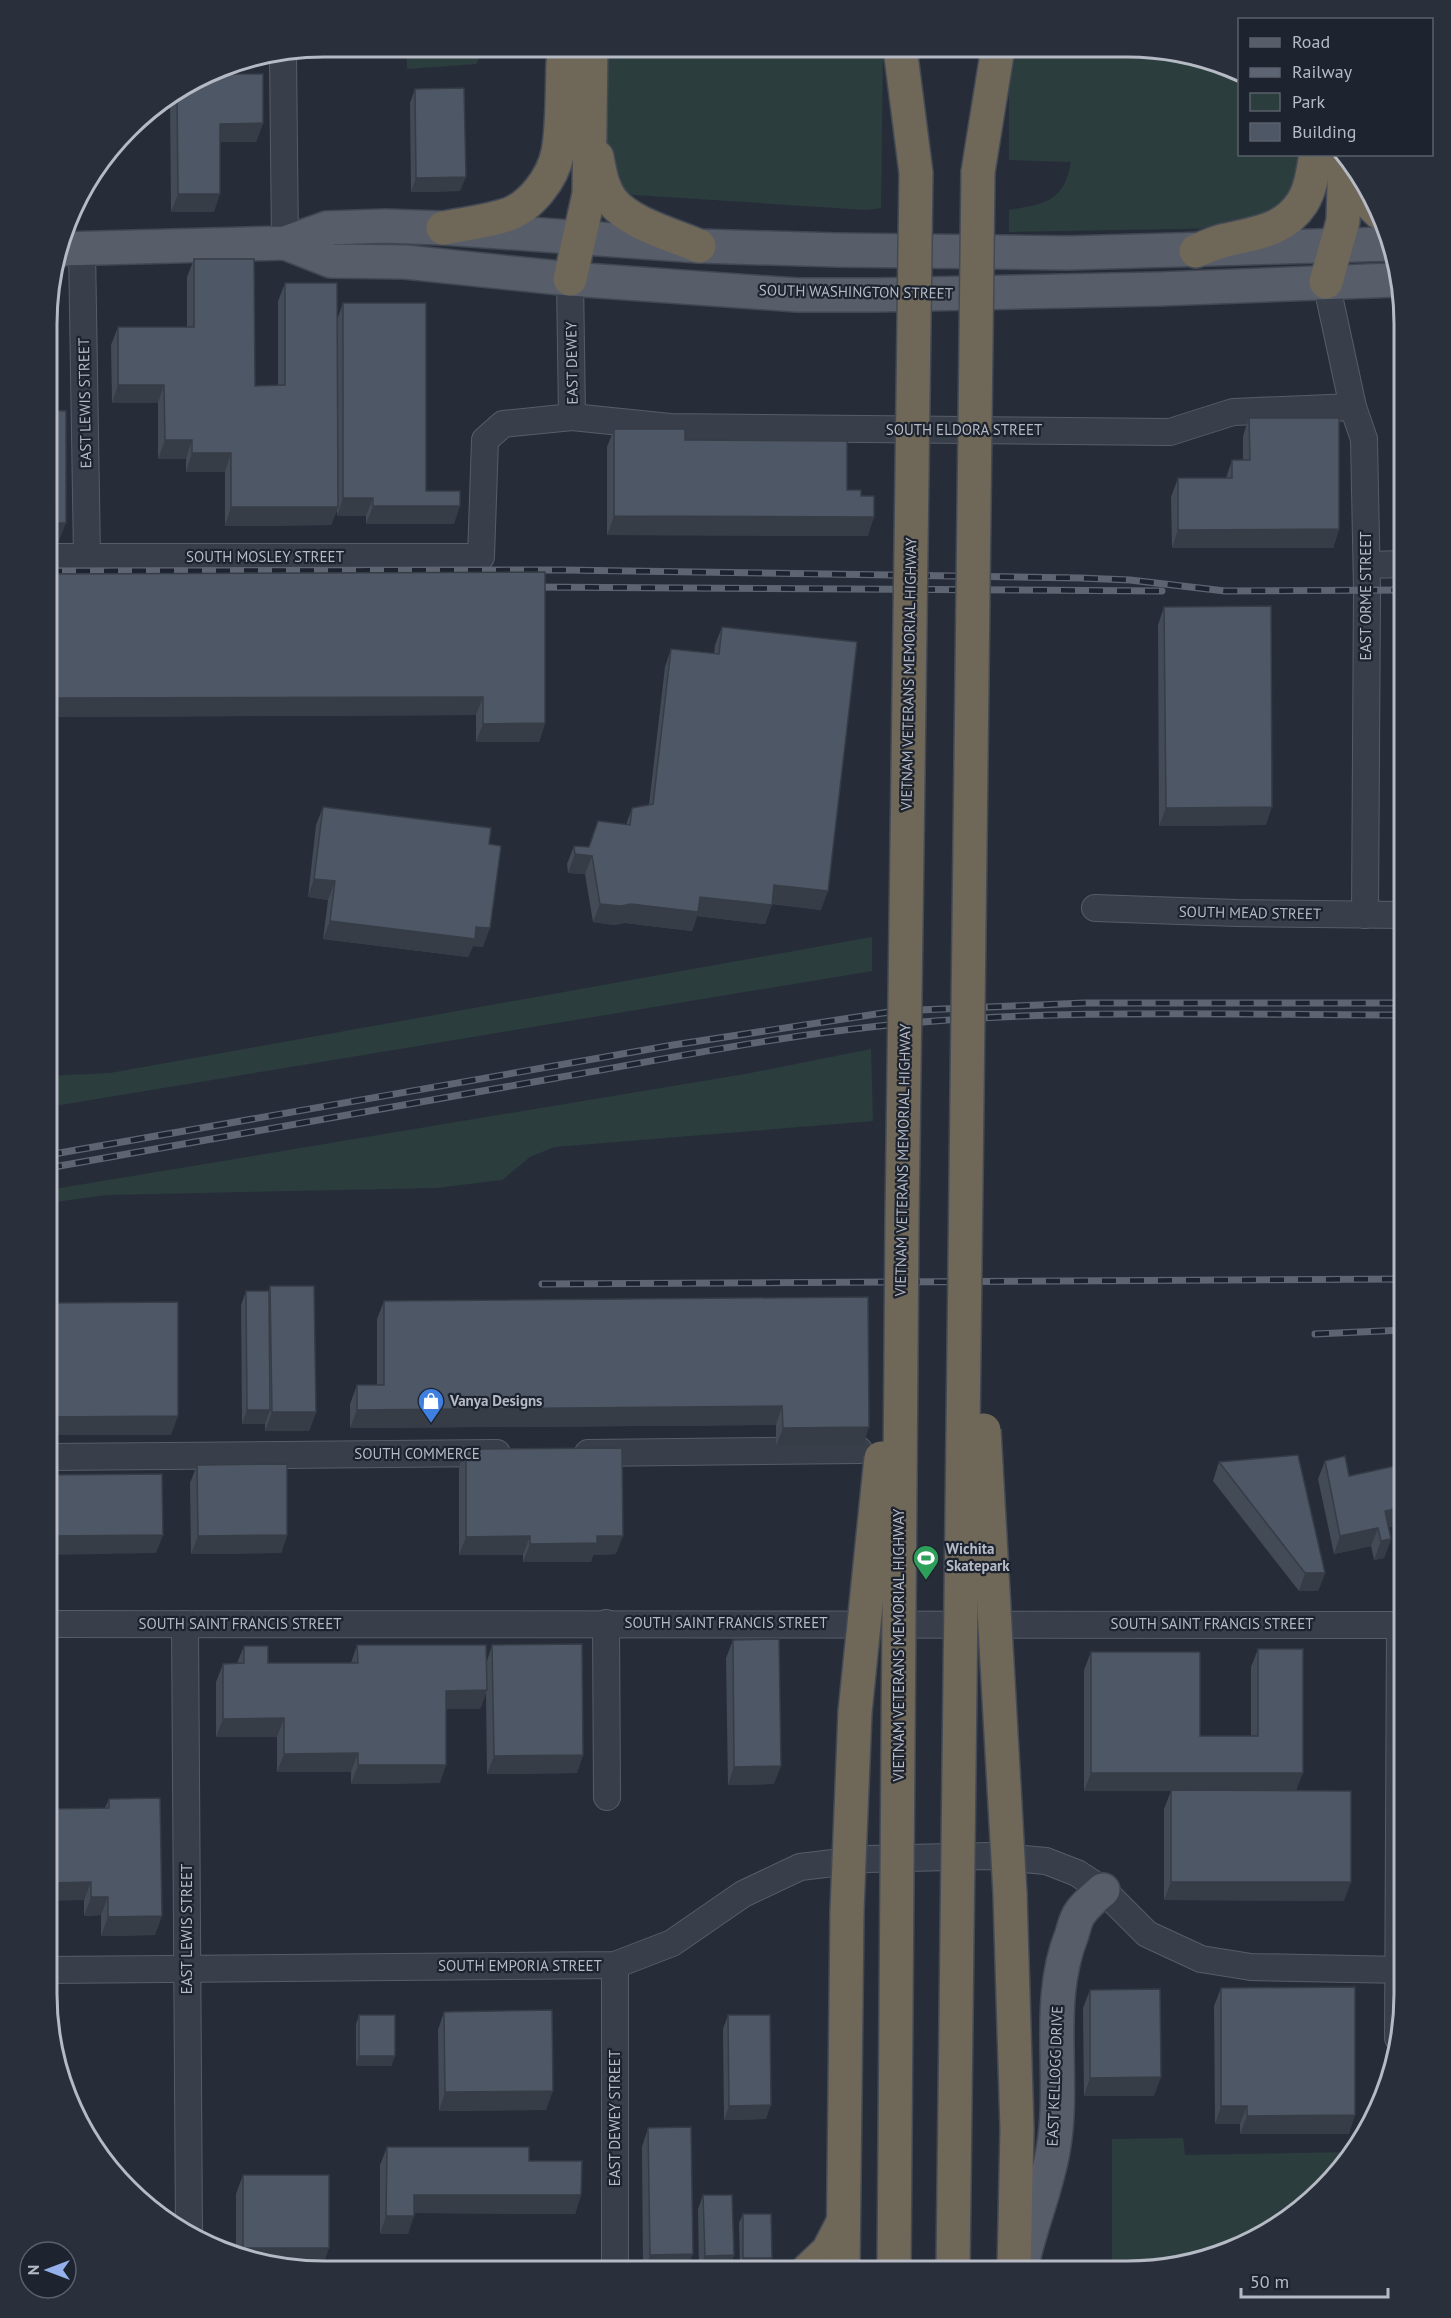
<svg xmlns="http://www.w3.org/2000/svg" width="1451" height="2318" viewBox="0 0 1451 2318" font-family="'PT Sans',sans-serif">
  <rect width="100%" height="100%" fill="#262d39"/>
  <g fill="#2c3d3e">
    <polygon points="407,47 485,47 476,64 407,69"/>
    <polygon points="602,47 883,48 881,208 867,210 619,194 602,162"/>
    <path d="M1009,48l154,1 70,19 6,3 1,83 63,1 -14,48 -57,25 -223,4v-22c36,-6 55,-8 62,-48l-62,-2z"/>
    <polygon points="872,937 872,971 48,1107 48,1076 110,1073"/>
    <polygon points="871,1049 873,1121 554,1147 530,1157 502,1180 436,1188 106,1195 48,1203 48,1190 745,1074"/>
    <polygon points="1183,2138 1185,2155 1353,2152 1347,2163 1296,2214 1233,2250 1127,2271 1112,2271 1112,2139"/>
  </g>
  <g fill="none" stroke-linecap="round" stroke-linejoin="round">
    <g stroke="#575d68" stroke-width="28">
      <g id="minor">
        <polyline points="283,55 285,243"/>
        <polyline points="82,249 87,557"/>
        <polyline points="570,279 572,417"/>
        <polyline points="1326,282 1353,407 1364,439 1367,590 1365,915"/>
        <polyline points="48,557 481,557 485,440 503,424 572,417 670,427 1170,432 1233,412 1353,407"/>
        <polyline points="1367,565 1404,564"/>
        <polyline points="1095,908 1237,913 1404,915"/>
        <polyline points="588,1453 859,1450"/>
        <polyline points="47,1457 497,1453"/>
        <polyline points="606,1623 607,1797"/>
        <polyline points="47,1624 1404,1625"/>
        <polyline points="185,1624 189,2234"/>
        <polyline points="615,1965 615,2270"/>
        <polyline points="47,1970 615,1965 672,1943 743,1894 800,1867 867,1859 990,1856 1046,1861 1077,1873 1103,1890 1147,1934 1201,1959 1251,1967 1404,1970"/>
        <polyline points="1398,2038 1400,1624"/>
      </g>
    </g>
    <g stroke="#424853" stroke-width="36">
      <g id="major">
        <polyline points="285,243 331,261 405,262 570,279 797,295 877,295 1160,289 1396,280"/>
        <polyline points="61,249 285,243 327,228 385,226 443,228 699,246 837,250 1067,253 1389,244"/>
        <path d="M1021,2269c8,-40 25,-78 32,-118 13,-72 -9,-148 19,-217 2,-7 4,-16 8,-21 6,-9 15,-16 23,-23"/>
      </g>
    </g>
    <g stroke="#444a55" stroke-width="36">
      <g id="highway">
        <polyline points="900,48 916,173"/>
        <path d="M597,157c3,15 5,31 15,44 17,22 61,34 87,45"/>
        <path d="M1348,160c11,24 10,34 32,53"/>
        <polyline points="978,172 998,48"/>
        <path d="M443,228c20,-4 41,-6 60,-12 27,-7 50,-38 55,-64 5,-26 4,-62 5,-89"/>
        <path d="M1196,251c9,-4 20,-9 30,-11 29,-7 58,-9 76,-37 9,-14 11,-32 14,-49"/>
        <polyline points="570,279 589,194 591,47"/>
        <polyline points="1326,282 1343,221 1345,154"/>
        <polyline points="1010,1894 1017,2129 1014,2271"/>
        <polyline points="807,2271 828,2251 843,2222"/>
        <polyline points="843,2271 847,1911"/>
      </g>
    </g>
    <use href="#minor" stroke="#393f4a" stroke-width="26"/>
    <use href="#major" stroke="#575e6a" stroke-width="33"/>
    <use href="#highway" stroke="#6f6757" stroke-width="33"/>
    <g stroke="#5e6572" stroke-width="7">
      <g id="rail">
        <polyline points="48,571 563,570 1080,578 1130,580 1225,591 1404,590"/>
        <polyline points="529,587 1162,591"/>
        <polyline points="48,1155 673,1045 896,1011 1084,1003 1404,1003"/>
        <path d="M48,1168c169,-30 338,-60 508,-90 110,-19 221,-42 333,-53 170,-17 344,-10 515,-10"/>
        <polyline points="542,1284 1404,1279"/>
        <polyline points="1315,1334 1404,1330"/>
      </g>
    </g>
    <use href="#rail" stroke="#1e242f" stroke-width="4.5" stroke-dasharray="14" stroke-linecap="butt"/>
    <g stroke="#444a55" stroke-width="36" stroke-linecap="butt">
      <g id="highway-bridge">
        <polyline points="984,1430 1010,1894"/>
        <polyline points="847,1911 855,1712 881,1458"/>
        <polyline points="894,2271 902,1221 916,173"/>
        <polyline points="953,2271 978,172"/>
      </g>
    </g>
    <use href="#highway-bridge" stroke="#6f6757" stroke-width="33"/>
  </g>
  <g fill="#434b57">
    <polygon points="208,74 263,123 256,142 220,142 214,212 171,212 170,98"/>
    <polygon points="415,89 460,191 411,192 410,103"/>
    <polygon points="194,259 255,386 278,385 278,301 285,283 337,320 343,303 426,491 454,524 366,524 366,516 337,516 337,510 331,525 225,526 225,472 186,472 186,459 158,459 158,403 112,403 111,345 118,327 187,327 187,277"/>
    <polygon points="1249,418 1339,529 1333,548 1172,548 1171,497 1178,478 1226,478 1232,460 1243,460 1243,436"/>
    <polygon points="1402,421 1404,421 1404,549 1396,549 1396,440"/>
    <polygon points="614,429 685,440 847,490 861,496 868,536 607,535 607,447"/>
    <polygon points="545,572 545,723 539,742 476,742 476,715 48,717 48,574"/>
    <polygon points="1164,607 1266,825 1159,826 1158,625"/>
    <polygon points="722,627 821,910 772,904 765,924 697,916 692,931 625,923 614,925 593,922 585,874 568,873 567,864 574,846 589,847 598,821 626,825 632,808 649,805 665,667 671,649 714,654 715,645"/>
    <polygon points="1403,760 1404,760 1404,811 1397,811 1396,778"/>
    <polygon points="323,807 489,844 483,947 473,946 468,957 323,939 328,900 308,897 316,825"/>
    <polygon points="270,1286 316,1412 309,1431 265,1431 265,1423 242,1424 241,1305 246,1291 269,1291"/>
    <polygon points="868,1297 863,1446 776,1446 776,1425 350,1428 350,1404 357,1385 377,1385 377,1319 384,1301"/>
    <polygon points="466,1449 616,1554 593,1555 591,1562 523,1562 523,1555 459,1555 459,1467"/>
    <polygon points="1325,1461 1349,1476 1404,1464 1404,1524 1388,1527 1391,1539 1384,1558 1374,1560 1371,1546 1334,1554 1318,1479"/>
    <polygon points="1219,1462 1325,1573 1318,1591 1299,1591 1213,1481"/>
    <polygon points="197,1465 287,1535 281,1553 191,1554 190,1483"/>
    <polygon points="733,1640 774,1784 728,1785 726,1658"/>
    <polygon points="357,1645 487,1661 492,1645 583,1755 577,1773 487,1774 486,1693 480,1709 446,1709 440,1783 351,1784 351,1772 277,1772 277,1737 216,1737 216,1682 223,1664 237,1663 244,1646 268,1663 351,1663"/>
    <polygon points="1258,1649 1297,1791 1344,1901 1164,1900 1164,1809 1171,1791 1084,1791 1084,1670 1091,1652 1200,1736 1251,1736 1251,1667"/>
    <polygon points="109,1799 155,1935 101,1936 101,1915 84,1916 84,1900 105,1808"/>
    <polygon points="1221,1988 1349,2134 1240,2134 1240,2124 1215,2124 1214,2006"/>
    <polygon points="1090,1990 1154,2096 1084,2096 1083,2008"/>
    <polygon points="444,2012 546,2110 439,2111 438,2030"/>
    <polygon points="359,2015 395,2056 391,2066 356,2066 356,2024"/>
    <polygon points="728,2015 766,2119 724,2120 723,2029"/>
    <polygon points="648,2128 687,2270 643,2270 642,2147"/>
    <polygon points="387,2147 529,2161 581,2195 575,2214 414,2213 408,2234 380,2234 380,2165"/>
    <polygon points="243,2175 323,2266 278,2266 236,2255 236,2194"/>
    <polygon points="703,2195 734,2255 729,2269 699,2270 698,2209"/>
    <polygon points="743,2214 768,2268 740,2268 739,2223"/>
  </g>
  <g fill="#373d47">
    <polygon points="263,123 256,142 213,142 220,124"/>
    <polygon points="466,177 460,191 411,192 416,178"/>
    <polygon points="178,194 220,194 214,212 171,212"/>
    <polygon points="118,385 164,385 158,403 112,403"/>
    <polygon points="165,440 192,440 186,459 158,459"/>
    <polygon points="192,453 231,453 225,472 186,472"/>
    <polygon points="343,498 373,498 366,516 337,516"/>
    <polygon points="373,506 460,506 454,524 366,524"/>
    <polygon points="231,507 338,507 331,525 225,526"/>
    <polygon points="614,516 874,517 868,536 607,535"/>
    <polygon points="49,523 66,523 59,541 48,541"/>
    <polygon points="1339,529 1333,548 1172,548 1178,530"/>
    <polygon points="1402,531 1404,531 1404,549 1396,549"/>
    <polygon points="483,697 476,715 48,717 48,698"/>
    <polygon points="545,723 539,742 476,742 483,724"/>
    <polygon points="1403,792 1404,792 1404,811 1397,811"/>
    <polygon points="1272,807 1266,825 1159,826 1166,808"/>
    <polygon points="575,854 592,856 585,874 568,873"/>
    <polygon points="314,879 335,881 328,900 308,897"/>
    <polygon points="774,885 828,891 821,910 767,903"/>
    <polygon points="700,897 772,905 765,924 697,916 692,931 625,923 614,925 593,922 600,904"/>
    <polygon points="330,921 476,927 490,928 483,947 473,946 468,957 323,939"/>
    <polygon points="782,1406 776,1425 350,1428 357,1410"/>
    <polygon points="247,1410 270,1410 265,1424 242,1424"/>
    <polygon points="272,1412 316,1412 309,1431 265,1431"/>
    <polygon points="178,1416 171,1435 47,1435 47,1417"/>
    <polygon points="869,1427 863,1446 776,1446 783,1428"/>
    <polygon points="1404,1507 1404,1524 1378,1529 1385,1511"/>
    <polygon points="1378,1528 1371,1546 1334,1554 1340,1536"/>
    <polygon points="163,1535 156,1553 47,1555 47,1536"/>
    <polygon points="287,1535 281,1553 191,1554 198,1536"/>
    <polygon points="530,1536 523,1555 459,1555 466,1537"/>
    <polygon points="597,1536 623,1536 616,1554 593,1555 591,1562 523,1562 530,1544"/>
    <polygon points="1391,1539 1384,1558 1374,1560 1381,1541"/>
    <polygon points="1305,1573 1325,1573 1318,1591 1299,1591"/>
    <polygon points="487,1690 480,1709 439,1709 446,1691"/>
    <polygon points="284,1718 277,1737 216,1737 223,1719"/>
    <polygon points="358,1753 351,1772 277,1772 284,1754"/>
    <polygon points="583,1755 577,1773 487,1774 494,1756"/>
    <polygon points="358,1765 446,1765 440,1783 351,1784"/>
    <polygon points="781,1766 774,1784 728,1785 734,1767"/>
    <polygon points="1091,1773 1303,1773 1296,1791 1084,1791"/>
    <polygon points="91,1882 84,1900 47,1901 47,1883"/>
    <polygon points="1171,1882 1351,1882 1344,1901 1164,1900"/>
    <polygon points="91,1897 108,1897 101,1915 84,1916"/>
    <polygon points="162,1916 155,1935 101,1936 108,1917"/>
    <polygon points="359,2056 395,2056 391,2066 356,2066"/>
    <polygon points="1161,2077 1154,2096 1084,2096 1090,2078"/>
    <polygon points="553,2091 546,2110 439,2111 445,2092"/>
    <polygon points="771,2105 766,2119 724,2120 729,2106"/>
    <polygon points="1221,2106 1247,2106 1240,2124 1215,2124"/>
    <polygon points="1355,2115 1349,2134 1240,2134 1247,2116"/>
    <polygon points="414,2195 581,2195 575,2214 408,2213"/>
    <polygon points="386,2216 414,2216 408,2234 380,2234"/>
    <polygon points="243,2248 329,2248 323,2266 278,2266 240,2256"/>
    <polygon points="693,2254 687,2270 645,2270 650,2255"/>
    <polygon points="734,2255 729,2269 699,2270 705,2256"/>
    <polygon points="743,2258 772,2258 768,2268 740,2268"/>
  </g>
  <g fill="#4e5765" stroke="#373d47" stroke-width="1.5">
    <polygon points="208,74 263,74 263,123 220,124 220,194 178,194 177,93"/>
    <polygon points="464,88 466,177 416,178 415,89"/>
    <polygon points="194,259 254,259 255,386 285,385 285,283 337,283 338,507 231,507 231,453 192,453 192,440 165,440 164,385 118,385 118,327 194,327"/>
    <polygon points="343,303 426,303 426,491 460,491 460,506 373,506 373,498 343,498"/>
    <polygon points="49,410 66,411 66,523 49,523"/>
    <polygon points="1249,418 1339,418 1339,529 1178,530 1178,478 1232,478 1232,460 1250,460"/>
    <rect x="1402" y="421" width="2" height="110"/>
    <polygon points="614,429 685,429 685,440 847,441 847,490 861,490 861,496 874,496 874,517 614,516"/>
    <polygon points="545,572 545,723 483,724 483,697 48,698 48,574"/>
    <polygon points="1271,606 1272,807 1166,808 1164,607"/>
    <polygon points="722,627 857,642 828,891 774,885 772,905 700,897 698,912 631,904 621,906 600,904 592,856 575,854 574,846 589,847 598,821 630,825 632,808 653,804 671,649 719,654"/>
    <rect x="1403" y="760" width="1" height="32"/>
    <polygon points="323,807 491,828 489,844 501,846 490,928 476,927 475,939 330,921 335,881 314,879"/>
    <polygon points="270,1286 314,1286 316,1412 272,1412"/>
    <polygon points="246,1291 269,1291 270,1410 247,1410"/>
    <polygon points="868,1297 869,1427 783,1428 782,1406 357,1410 357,1385 384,1385 384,1301"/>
    <polygon points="178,1302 178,1416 47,1417 47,1303"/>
    <polygon points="622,1448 623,1536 597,1536 597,1543 530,1544 530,1536 466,1537 466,1449"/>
    <polygon points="1298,1455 1325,1573 1305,1573 1219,1462"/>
    <polygon points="1345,1456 1349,1476 1404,1464 1404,1507 1385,1511 1391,1539 1381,1541 1378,1528 1340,1536 1325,1461"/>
    <polygon points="287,1464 287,1535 198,1536 197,1465"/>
    <polygon points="162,1474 163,1535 47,1536 47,1475"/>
    <polygon points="779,1639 781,1766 734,1767 733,1640"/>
    <polygon points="582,1644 583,1755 494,1756 492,1645"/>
    <polygon points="357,1645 486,1645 487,1690 446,1691 446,1765 358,1765 358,1753 284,1754 284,1718 223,1719 223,1664 244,1663 244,1646 268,1646 268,1663 358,1663"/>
    <polygon points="1258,1649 1303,1649 1303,1773 1091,1773 1091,1652 1200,1652 1200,1736 1258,1736"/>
    <polygon points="1171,1790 1351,1791 1351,1882 1171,1882"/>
    <polygon points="160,1798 162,1916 108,1917 108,1897 91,1897 91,1882 47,1883 47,1809 109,1808 109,1799"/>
    <polygon points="1355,1987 1355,2115 1247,2116 1247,2106 1221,2106 1221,1988"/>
    <polygon points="1160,1989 1161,2077 1090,2078 1090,1990"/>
    <polygon points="552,2010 553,2091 445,2092 444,2012"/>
    <rect x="359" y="2015" width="36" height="41"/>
    <polygon points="728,2015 770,2015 771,2105 729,2106"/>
    <polygon points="691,2127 693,2254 650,2255 648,2128"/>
    <polygon points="387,2147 529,2147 529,2161 582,2161 581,2195 414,2195 414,2216 386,2216"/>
    <rect x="243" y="2175" width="86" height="73"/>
    <polygon points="703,2195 732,2195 734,2255 705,2256"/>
    <polygon points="743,2214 771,2214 772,2258 743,2258"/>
  </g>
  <defs>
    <g id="shop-pin" transform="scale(1.35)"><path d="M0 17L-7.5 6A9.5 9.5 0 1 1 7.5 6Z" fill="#3f7fe0" stroke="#1e242f"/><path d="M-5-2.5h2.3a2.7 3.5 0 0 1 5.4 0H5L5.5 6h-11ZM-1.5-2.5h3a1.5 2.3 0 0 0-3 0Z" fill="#fff"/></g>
    <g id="stadium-pin" transform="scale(1.35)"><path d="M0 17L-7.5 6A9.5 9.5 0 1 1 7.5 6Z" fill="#2e9e5b" stroke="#1e242f"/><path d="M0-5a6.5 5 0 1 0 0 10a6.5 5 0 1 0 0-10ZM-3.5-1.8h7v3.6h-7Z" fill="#fff"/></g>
  </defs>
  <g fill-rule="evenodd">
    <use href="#shop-pin" x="431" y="1401"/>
    <use href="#stadium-pin" x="926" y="1558"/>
  </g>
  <g text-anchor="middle" stroke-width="4.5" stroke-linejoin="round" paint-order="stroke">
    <g font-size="15" fill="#b5bac5" stroke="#1e242f">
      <text transform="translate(856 292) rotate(1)" y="5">SOUTH WASHINGTON STREET</text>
      <text transform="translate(572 363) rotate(-91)" y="5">EAST DEWEY</text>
      <text transform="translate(85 403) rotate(-91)" y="5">EAST LEWIS STREET</text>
      <text x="964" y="435">SOUTH ELDORA STREET</text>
      <text x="265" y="562">SOUTH MOSLEY STREET</text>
      <text transform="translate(1366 596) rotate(-90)" y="5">EAST ORME STREET</text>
      <text transform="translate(909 674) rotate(-89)" y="5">VIETNAM VETERANS MEMORIAL HIGHWAY</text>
      <text transform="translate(1250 913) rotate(1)" y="5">SOUTH MEAD STREET</text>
      <text transform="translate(903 1160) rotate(-89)" y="5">VIETNAM VETERANS MEMORIAL HIGHWAY</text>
      <text x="417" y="1459">SOUTH COMMERCE</text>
      <text x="726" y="1628">SOUTH SAINT FRANCIS STREET</text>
      <text x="240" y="1629">SOUTH SAINT FRANCIS STREET</text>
      <text x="1212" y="1629">SOUTH SAINT FRANCIS STREET</text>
      <text transform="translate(899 1645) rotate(-90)" y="5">VIETNAM VETERANS MEMORIAL HIGHWAY</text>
      <text transform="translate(187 1929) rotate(-90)" y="5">EAST LEWIS STREET</text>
      <text x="520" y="1971">SOUTH EMPORIA STREET</text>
      <text transform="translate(1055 2076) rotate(-88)" y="5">EAST KELLOGG DRIVE</text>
      <text transform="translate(615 2118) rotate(-90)" y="5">EAST DEWEY STREET</text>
    </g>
    <g font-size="15" font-weight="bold" fill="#b5bac5" stroke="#1e242f" text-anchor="start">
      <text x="450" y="1406">Vanya Designs</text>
      <text x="946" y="1554">Wichita<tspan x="946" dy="17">Skatepark</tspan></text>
    </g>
  </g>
  <path d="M0 0H1451V2318H0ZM324 57H1127A267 267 0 0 1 1394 324V1994A267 267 0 0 1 1127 2261H324A267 267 0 0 1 57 1994V324A267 267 0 0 1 324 57Z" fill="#2a303b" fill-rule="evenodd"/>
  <path fill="none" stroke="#b5bac5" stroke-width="3" d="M324 57H1127A267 267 0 0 1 1394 324V1994A267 267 0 0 1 1127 2261H324A267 267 0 0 1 57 1994V324A267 267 0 0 1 324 57Z"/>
  <rect x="1238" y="18" width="195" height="138" fill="#1e242f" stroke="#5a606b" stroke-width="1.5"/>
  <rect x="1250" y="38" width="30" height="9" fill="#575e6a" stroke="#5a606b" stroke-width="1.5"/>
  <text x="1292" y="48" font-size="18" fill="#b5bac5">Road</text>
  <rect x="1250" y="68" width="30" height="9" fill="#5e6572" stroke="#5a606b" stroke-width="1.5"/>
  <text x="1292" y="78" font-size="18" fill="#b5bac5">Railway</text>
  <rect x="1250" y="93" width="30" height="18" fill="#2c3d3e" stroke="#5a606b" stroke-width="1.5"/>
  <text x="1292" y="108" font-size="18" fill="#b5bac5">Park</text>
  <rect x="1250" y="123" width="30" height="18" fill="#4e5765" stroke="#5a606b" stroke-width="1.5"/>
  <text x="1292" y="138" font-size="18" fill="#b5bac5">Building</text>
  <g transform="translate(48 2270) rotate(270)"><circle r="28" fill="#1e242f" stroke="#5a606b" stroke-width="1.5"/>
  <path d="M0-4.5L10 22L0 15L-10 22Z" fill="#94b1eb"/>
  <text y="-9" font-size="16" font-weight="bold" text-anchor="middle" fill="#b5bac5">N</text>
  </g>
  <path d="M1241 2288v9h147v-9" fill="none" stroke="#b5bac5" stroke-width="3"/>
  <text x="1250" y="2288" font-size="18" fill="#b5bac5" stroke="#1e242f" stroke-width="4.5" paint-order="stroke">50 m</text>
</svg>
